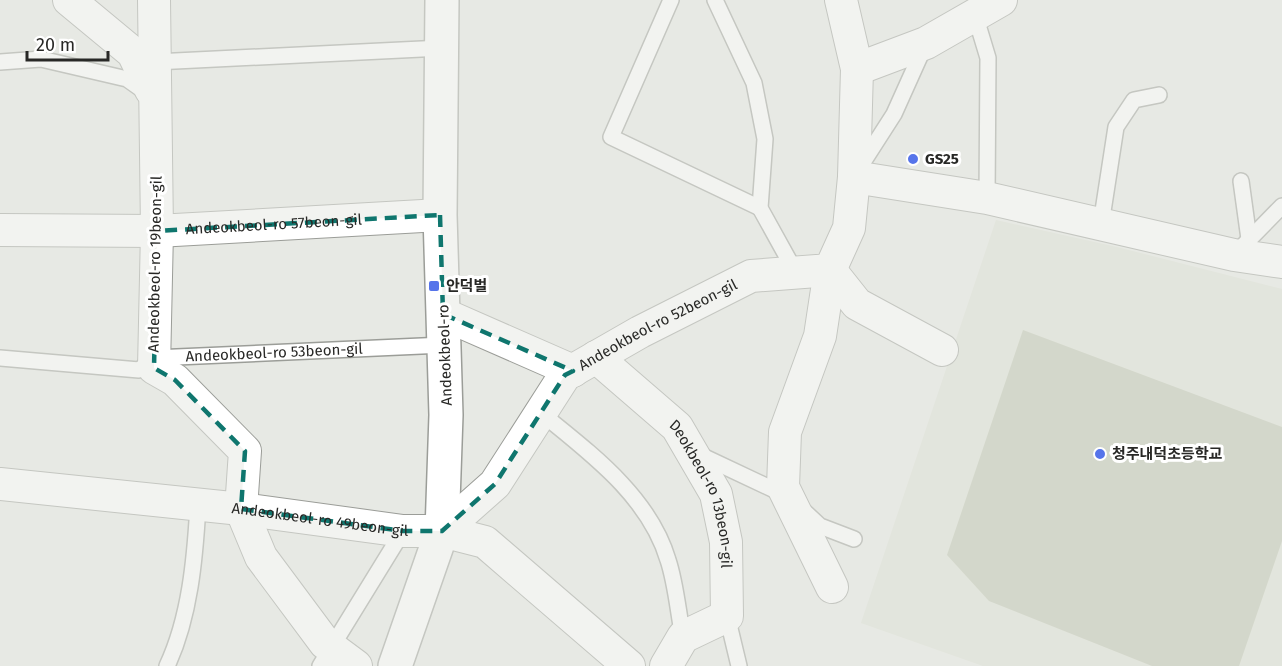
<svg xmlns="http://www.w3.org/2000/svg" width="1282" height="666" viewBox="0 0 1282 666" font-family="'Fira Sans','Noto Sans KR',sans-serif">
  <rect width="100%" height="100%" fill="#e7e9e4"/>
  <polygon fill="#dce0d4" points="996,220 1117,247 1282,289 1282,666 983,666 861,623"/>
  <polygon fill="#bbc1ad" points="1023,330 1282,427 1282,541 1239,666 1152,666 989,601 947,555"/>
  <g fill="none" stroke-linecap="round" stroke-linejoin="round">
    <g stroke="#9b9d98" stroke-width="18">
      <g id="service">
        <polyline points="671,0 611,137 760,208"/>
        <polyline points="715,0 754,83 765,139 760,208 796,273"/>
        <polyline points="975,15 988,58 987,198"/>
        <polyline points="0,62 41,59 127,79 144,91"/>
        <polyline points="155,62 442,48"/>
        <polyline points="860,167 894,114 925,45"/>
        <polyline points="1241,181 1249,239"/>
        <polyline points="1101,224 1116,127 1134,100 1159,95"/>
        <polyline points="1234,255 1282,206"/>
        <path id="s1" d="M0,358l139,12 15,-12 290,-13"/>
        <path d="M541,413c49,40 108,83 127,147 8,24 10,52 15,77"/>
        <polyline points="698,454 785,495"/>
        <polyline points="805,512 820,526 854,539"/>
        <polyline points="727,616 739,666"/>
        <path d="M167,666c23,-49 28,-108 31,-161"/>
        <polyline points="320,666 403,531"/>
      </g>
    </g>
    <g stroke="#9b9d98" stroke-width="34">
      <g id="minor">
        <polyline points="69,0 133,53 151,90"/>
        <polyline points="154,0 157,231 154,368 175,380 245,451 241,509 261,557 325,643 356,666"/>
        <polyline points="857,69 926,43 1001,0"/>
        <polyline points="854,177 987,198 1234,255 1282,262"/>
        <path id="s2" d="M0,230l157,1 283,-16"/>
        <polyline points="830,270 820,336 785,432 783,487 832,587"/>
        <polyline points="830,270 857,304 942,350"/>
        <polyline points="443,314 573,371"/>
        <path id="s3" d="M596,357l81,70 39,67 10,48 1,74 -44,21 -17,29"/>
        <path id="s4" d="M0,484l241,25 162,22h39l43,11 144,124"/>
        <path id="s5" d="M442,531l53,-47 70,-109 75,-43 111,-56 79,-6 19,-42 5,-51 3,-108 -16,-69"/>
      </g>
    </g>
    <g stroke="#9b9d98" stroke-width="36">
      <polyline id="tertiary" points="395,666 442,531 446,415 440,215 442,0"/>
    </g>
    <use href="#service" stroke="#fff" stroke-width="15"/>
    <use href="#minor" stroke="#fff" stroke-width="32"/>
    <use href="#tertiary" stroke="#fff" stroke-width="33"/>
  </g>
  <path d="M0 0H1282V666H0ZM440,215l3,99 130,57 -8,4 -70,109 -53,47h-39l-162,-22 4,-58 -70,-71 -21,-12 3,-137z" fill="#e7e9e4" fill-opacity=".55" fill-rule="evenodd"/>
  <path fill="none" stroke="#0f766e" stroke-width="4.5" stroke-dasharray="12 8" stroke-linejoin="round" d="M440,215l3,99 130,57 -8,4 -70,109 -53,47h-39l-162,-22 4,-58 -70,-71 -21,-12 3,-137z"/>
  <g fill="#5674ea" stroke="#fff" stroke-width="2">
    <circle cx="913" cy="159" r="6"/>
    <rect x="428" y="280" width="12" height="12" rx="3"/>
    <circle cx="1100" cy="454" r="6"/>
  </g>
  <g text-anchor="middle" stroke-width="6" stroke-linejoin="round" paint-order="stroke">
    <g font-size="15" font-weight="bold" fill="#282826" stroke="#fff" text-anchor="start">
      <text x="925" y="164">GS25</text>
      <text x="446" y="291">안덕벌</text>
      <text x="1112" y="459">청주내덕초등학교</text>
    </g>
    <g font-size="15" fill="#282826" stroke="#fff">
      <text dy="5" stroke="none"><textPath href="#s2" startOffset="274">Andeokbeol-ro 57beon-gil</textPath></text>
      <text transform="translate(155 264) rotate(-89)" y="5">Andeokbeol-ro 19beon-gil</text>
      <text dy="5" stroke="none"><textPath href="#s5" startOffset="306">Andeokbeol-ro 52beon-gil</textPath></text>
      <text dy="5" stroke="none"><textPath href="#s1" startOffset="279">Andeokbeol-ro 53beon-gil</textPath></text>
      <text transform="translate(445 355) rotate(-92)" y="5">Andeokbeol-ro</text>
      <text dy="5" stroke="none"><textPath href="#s3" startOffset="180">Deokbeol-ro 13beon-gil</textPath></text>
      <text dy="5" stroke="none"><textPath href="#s4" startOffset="322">Andeokbeol-ro 49beon-gil</textPath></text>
    </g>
  </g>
  <path d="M27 51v9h81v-9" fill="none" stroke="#282826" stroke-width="3"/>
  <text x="36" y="51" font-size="18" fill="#282826" stroke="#ffffff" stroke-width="4.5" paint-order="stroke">20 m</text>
</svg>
